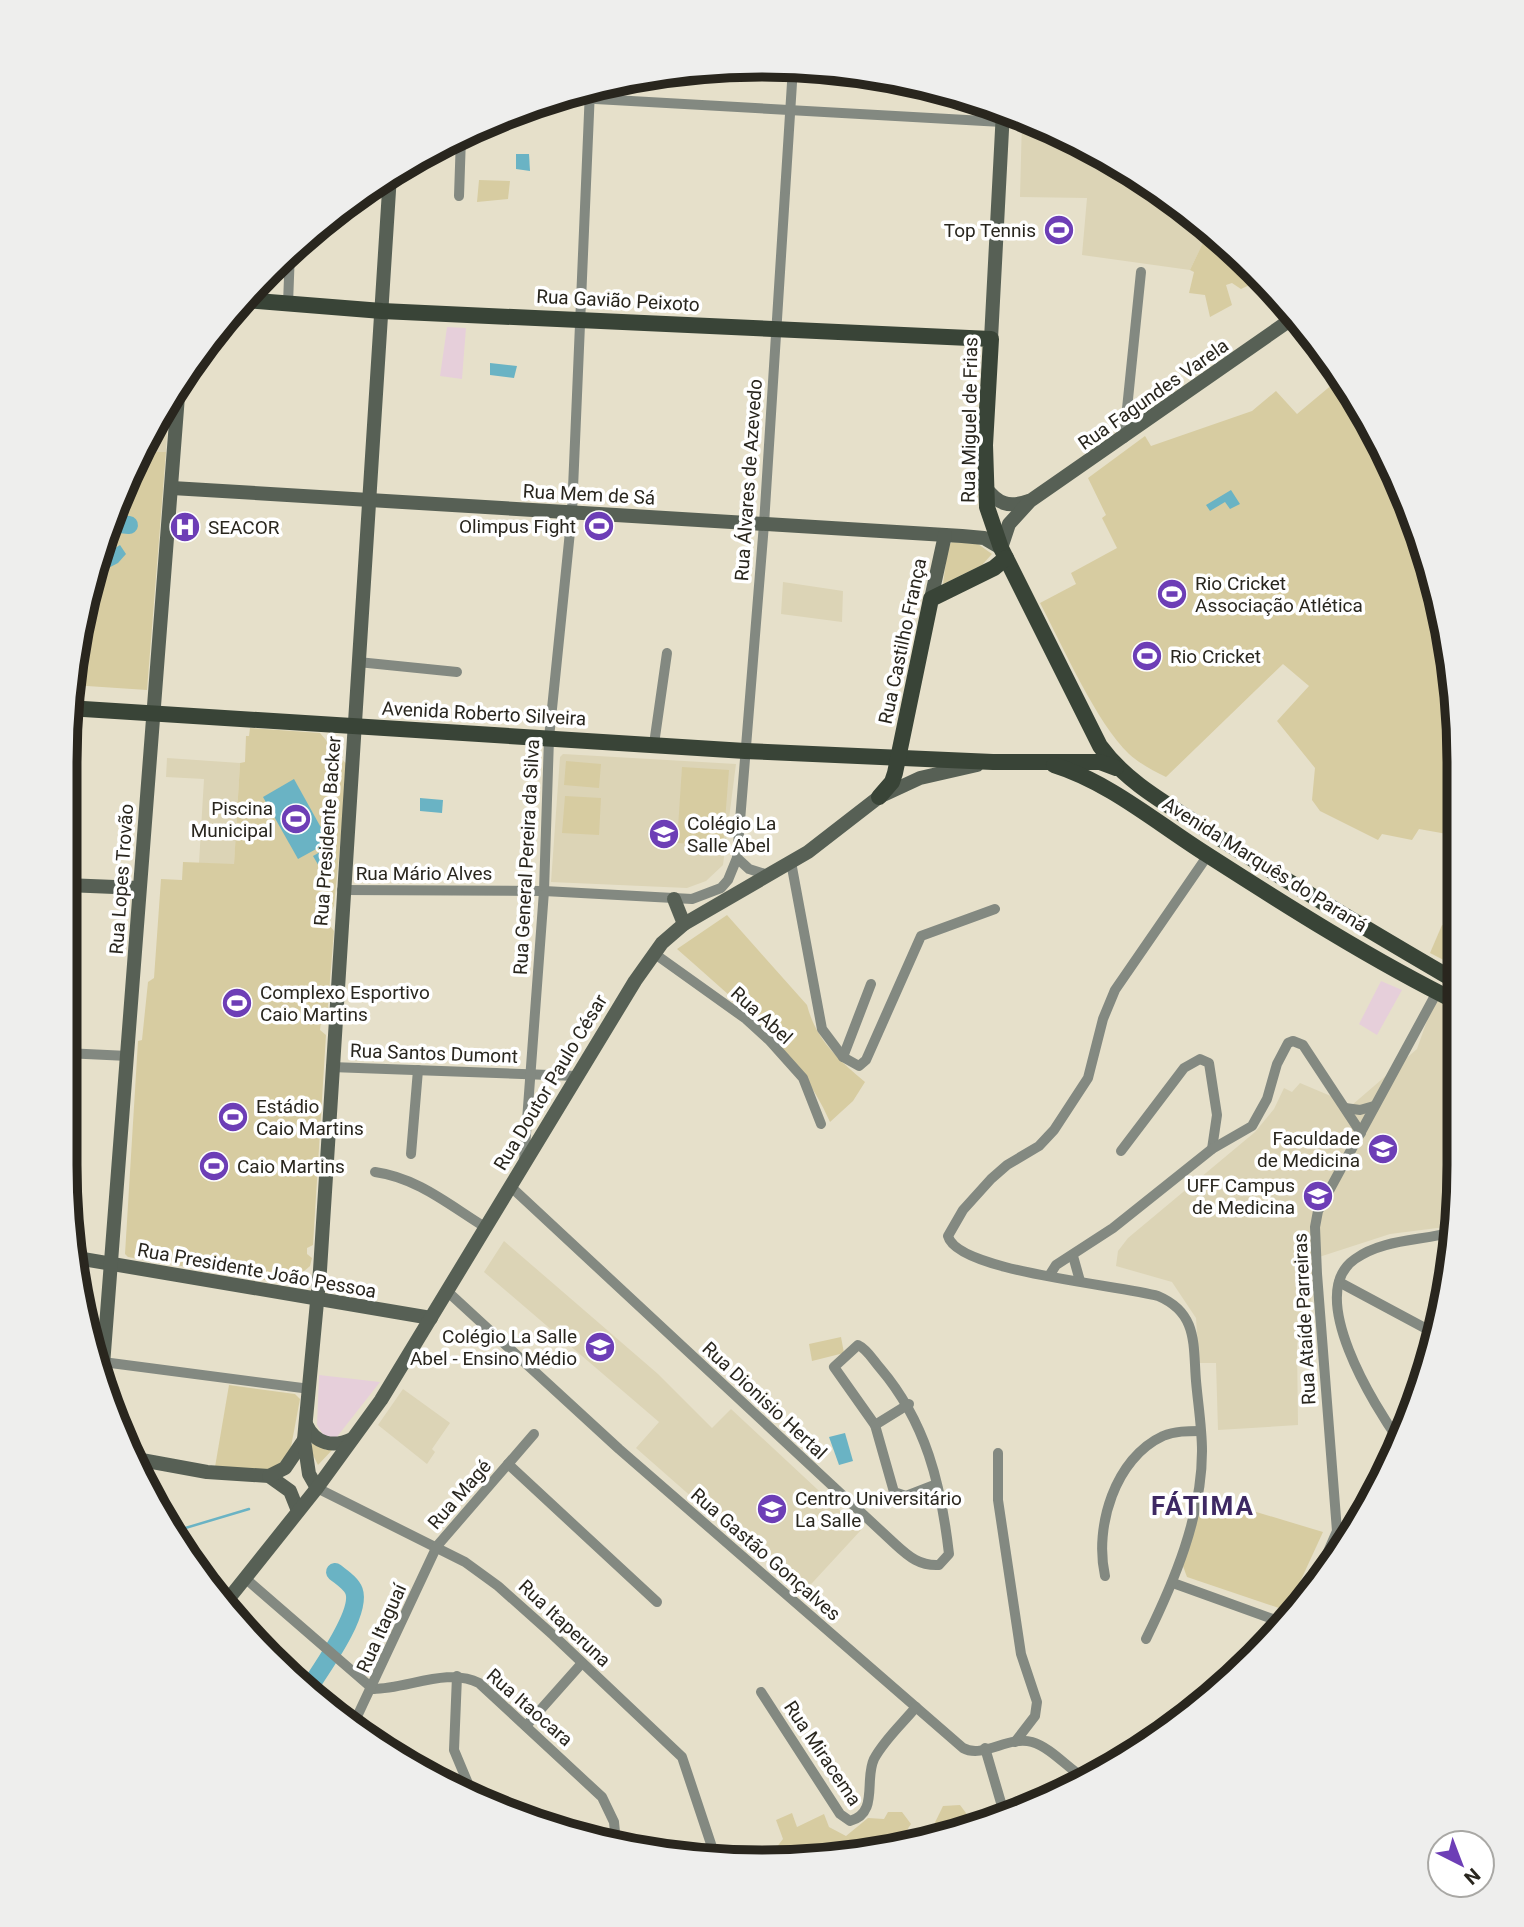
<svg xmlns="http://www.w3.org/2000/svg" width="1524" height="1927" viewBox="0 0 1524 1927" font-family="Roboto,sans-serif">
  <rect width="100%" height="100%" fill="#e6e0ca"/>
  <g fill="#e6cfda">
    <polygon points="447,327 466,328 462,379 440,376"/>
    <polygon points="1381,981 1402,990 1377,1035 1359,1024"/>
    <polygon points="319,1375 380,1382 336,1438 324,1436 317,1425"/>
  </g>
  <g fill="#dcd4b6">
    <polygon points="1022,119 1070,136 1186,209 1209,230 1190,270 1082,255 1087,198 1020,197"/>
    <polygon points="169,397 166,452 141,452 158,414"/>
    <polygon points="783,582 843,591 842,622 781,614"/>
    <polygon points="563,754 736,764 723,865 706,881 687,888 551,882 560,757"/>
    <polygon points="167,758 240,763 234,865 199,863 204,779 166,777"/>
    <polygon points="1437,992 1459,1007 1459,1165 1453,1226 1390,1234 1316,1258 1310,1285 1314,1333 1299,1338 1297,1344 1298,1425 1218,1430 1216,1363 1199,1363 1196,1318 1172,1282 1116,1266 1118,1251 1128,1238 1255,1132 1274,1109 1284,1088 1292,1092 1300,1083 1352,1105 1417,1049"/>
    <polygon points="504,1241 658,1374 712,1428 731,1409 861,1530 802,1594 636,1448 659,1422 484,1272"/>
    <polygon points="403,1389 450,1423 432,1449 435,1452 427,1464 378,1425"/>
  </g>
  <g fill="#d7cca1">
    <polygon points="479,180 510,181 508,199 477,202"/>
    <polygon points="1209,230 1269,286 1258,281 1241,289 1232,283 1226,285 1232,305 1210,317 1205,295 1189,293 1194,272 1190,270"/>
    <path d="M1340,378l26,35 56,125 36,178v120l-39,-7 -7,11 -30,-6 -4,6 -58,-29 -8,-11 3,-32 -38,-47 32,-35 -26,-22 -117,113c-12,-6 -26,-13 -37,-23 -32,-30 -67,-109 -89,-151l36,-19 -5,-11 46,-25 -15,-30 4,-3 -18,-37 57,-42 6,10 101,-35 24,-20 21,23z"/>
    <polygon points="141,452 166,452 147,690 72,685 102,537"/>
    <polygon points="952,542 978,544 992,554 982,565 943,584 948,546"/>
    <polygon points="250,728 320,733 348,766 334,906 326,921 334,931 327,1017 321,1022 320,1030 326,1035 313,1245 307,1248 307,1254 312,1258 310,1266 289,1284 128,1257 125,1254 138,1041 142,1040 148,982 154,978 161,879 182,880 183,862 234,864 240,763 245,762 246,736 249,736"/>
    <polygon points="566,761 601,764 599,788 564,785"/>
    <polygon points="682,767 729,770 723,846 677,843"/>
    <polygon points="565,796 601,798 599,835 562,833"/>
    <path d="M727,915l80,90c9,35 32,55 58,77l-12,19 -23,21c-32,-73 -95,-121 -153,-173z"/>
    <polygon points="1442,925 1458,932 1459,968 1430,953"/>
    <polygon points="841,1337 844,1353 812,1361 809,1344"/>
    <polygon points="229,1385 295,1394 300,1399 291,1447 279,1466 263,1471 215,1467"/>
    <polygon points="312,1440 326,1450 334,1448 318,1465 312,1453"/>
    <polygon points="1200,1495 1323,1532 1289,1606 1282,1609 1187,1577 1180,1558"/>
    <polygon points="960,1805 975,1825 943,1838 926,1841 943,1806"/>
    <polygon points="888,1812 902,1812 911,1824 903,1836 912,1843 798,1858 795,1854 780,1858 776,1848 783,1839 776,1820 792,1813 797,1827 824,1814 829,1827 846,1836 868,1818 884,1819"/>
  </g>
  <g fill="#6ab3c4">
    <polygon points="516,154 529,154 530,171 516,169"/>
    <polygon points="490,363 517,366 514,378 490,375"/>
    <polygon points="1231,490 1240,504 1230,509 1225,502 1210,511 1206,505"/>
    <polygon points="120,545 126,554 118,563 95,575 97,560"/>
    <polygon points="294,779 329,842 298,859 263,797"/>
    <polygon points="420,798 443,800 442,813 420,811"/>
    <polygon points="329,847 336,859 320,868 313,856"/>
    <polygon points="845,1433 853,1461 839,1465 829,1437"/>
  </g>
  <g fill="none" stroke-linecap="round" stroke-linejoin="round">
    <polyline stroke="#6ab3c4" stroke-width="2.5" points="172,1532 249,1509"/>
    <g stroke="#6ab3c4" stroke-width="18">
      <polyline points="109,523 129,525"/>
      <path d="M309,1688c12,-19 53,-75 45,-97 -3,-8 -13,-14 -19,-19"/>
    </g>
    <g stroke="#838981" stroke-width="10">
      <polyline points="560,97 1002,122"/>
      <polyline points="459,196 461,137"/>
      <polyline points="288,304 290,251"/>
      <polyline points="1124,438 1141,272"/>
      <polyline points="358,662 457,672"/>
      <polyline points="654,744 667,653"/>
      <polyline points="737,858 749,869 768,875"/>
      <polyline points="791,862 822,1029 843,1057 859,1066 866,1060 921,936 995,909"/>
      <polyline points="342,890 544,891 692,899 721,888 728,880 737,858 764,524 793,67"/>
      <polyline points="655,954 746,1019 769,1040 803,1078 821,1124"/>
      <polyline points="65,1053 128,1056"/>
      <polyline points="843,1057 871,984"/>
      <polyline points="331,1067 577,1076"/>
      <polyline points="1345,1108 1360,1110 1374,1106"/>
      <polyline points="1121,1151 1184,1068 1200,1059 1209,1063 1217,1115 1212,1149"/>
      <polyline points="411,1154 418,1070"/>
      <polyline points="524,1161 544,891 549,738 572,512 590,90"/>
      <path d="M375,1172c43,6 74,33 110,55"/>
      <path d="M511,1187l384,357c14,13 25,22 44,21l10,-11c-8,-70 -23,-132 -69,-186 -7,-8 -13,-19 -22,-23l-24,22 41,58 19,67 12,4 31,-12"/>
      <polyline points="1073,1256 1080,1281"/>
      <polyline points="1049,1276 1056,1265 1113,1228 1212,1149 1252,1126 1267,1099 1277,1064 1288,1043 1293,1041 1303,1045 1361,1133"/>
      <polyline points="1339,1282 1436,1334"/>
      <path d="M448,1292l171,157 344,299c20,11 46,-13 69,-6 20,6 36,27 54,37"/>
      <polyline points="103,1362 310,1389"/>
      <polyline points="875,1425 909,1404"/>
      <path d="M1400,1442c-25,-35 -96,-148 -45,-183 28,-20 65,-18 98,-27"/>
      <polyline points="998,1453 998,1500 1021,1654 1037,1702 1035,1716 1015,1742"/>
      <polyline points="508,1464 657,1602"/>
      <polyline points="317,1488 465,1562 498,1586 553,1635 682,1757 715,1856"/>
      <polyline points="1337,1531 1351,1536"/>
      <path d="M1105,1576c-11,-49 10,-118 58,-140 12,-5 25,-5 37,-5"/>
      <polyline points="245,1578 373,1689"/>
      <polyline points="1173,1583 1281,1622"/>
      <polyline points="1314,1584 1337,1531 1317,1274 1315,1227 1318,1211 1437,992"/>
      <path d="M1146,1639c28,-57 56,-123 56,-188 0,-23 -4,-47 -6,-70 -3,-37 2,-68 -38,-85 -37,-11 -201,-24 -210,-60l15,-26 28,-31 16,-14 32,-19 15,-16 34,-52 15,-59 12,-29 93,-135"/>
      <polyline points="457,1676 454,1750 472,1793"/>
      <path d="M373,1689c34,0 75,-22 106,-6l123,114 12,25 2,21"/>
      <path d="M761,1692l79,122 10,7c29,-8 14,-41 24,-62 10,-19 28,-35 42,-52"/>
      <polyline points="354,1723 437,1546 534,1434"/>
      <polyline points="526,1726 582,1663"/>
      <polyline points="985,1748 1004,1813"/>
    </g>
    <g stroke="#576055" stroke-width="14">
      <polyline points="991,339 1003,111"/>
      <path d="M985,487c13,17 23,21 44,14"/>
      <polyline points="172,488 962,536 984,538 1001,548 1009,524 1030,501 1296,316"/>
      <polyline points="931,599 945,535"/>
      <polyline points="66,885 139,888"/>
      <polyline points="674,899 684,924"/>
      <polyline points="77,1258 431,1318"/>
      <polyline points="102,1378 179,383"/>
      <path d="M306,1424c9,20 27,24 46,15"/>
      <polyline points="136,1459 207,1472 269,1476 290,1491 298,1511"/>
      <polyline points="269,1476 285,1468 304,1440"/>
      <polyline points="317,1488 309,1474 304,1440 320,1270 390,175"/>
      <polyline points="226,1602 317,1488 381,1400 635,981 662,943 684,924 808,852 879,797 920,778 977,765"/>
    </g>
    <g stroke="#394437" stroke-width="16">
      <path d="M244,300l138,11 609,28 -6,106 2,62 14,41 99,198c26,36 67,58 104,82 83,54 169,105 255,155"/>
      <polyline points="68,708 745,751 993,762 1100,762 1116,768"/>
      <path d="M1054,765c55,17 103,58 152,89 81,52 166,106 253,149"/>
      <polyline points="879,797 892,782 895,773 931,599 994,568 1006,558"/>
    </g>
  </g>
  <defs>
    <g id="stadium-disc" transform="scale(1.575)"><circle r="9.5" fill="#6d3eb6" stroke="#fff"/><path d="M0-5a6.5 5 0 1 0 0 10a6.5 5 0 1 0 0-10ZM-3.5-1.8h7v3.6h-7Z" fill="#fff"/></g>
    <g id="hospital-disc" transform="scale(1.575)"><circle r="9.5" fill="#6d3eb6" stroke="#fff"/><path d="M-5-5h3v3.5h4V-5h3V5h-3V1.5h-4V5h-3Z" fill="#fff"/></g>
    <g id="school-disc" transform="scale(1.575)"><circle r="9.5" fill="#6d3eb6" stroke="#fff"/><path d="M0-5L7-2L0 1L-7-2ZM-4 1L0 2.5L4 1V4Q0 6-4 4Z" fill="#fff"/></g>
    <g id="university-disc" transform="scale(1.575)"><circle r="9.5" fill="#6d3eb6" stroke="#fff"/><path d="M0-5L7-2L0 1L-7-2ZM-4 1L0 2.5L4 1V4Q0 6-4 4Z" fill="#fff"/></g>
  </defs>
  <g fill-rule="evenodd">
    <use href="#stadium-disc" x="1059" y="230"/>
    <use href="#stadium-disc" x="599" y="526"/>
    <use href="#hospital-disc" x="185" y="527"/>
    <use href="#stadium-disc" x="1172" y="594"/>
    <use href="#stadium-disc" x="1147" y="656"/>
    <use href="#stadium-disc" x="296" y="819"/>
    <use href="#school-disc" x="664" y="834"/>
    <use href="#stadium-disc" x="237" y="1003"/>
    <use href="#stadium-disc" x="233" y="1117"/>
    <use href="#university-disc" x="1383" y="1149"/>
    <use href="#stadium-disc" x="214" y="1166"/>
    <use href="#university-disc" x="1318" y="1196"/>
    <use href="#school-disc" x="600" y="1347"/>
    <use href="#university-disc" x="772" y="1509"/>
  </g>
  <g text-anchor="middle" stroke-width="7" stroke-linejoin="round" paint-order="stroke">
    <g font-size="19" fill="#29261e" stroke="#fff" text-anchor="start">
      <text x="1036" y="237" text-anchor="end">Top Tennis</text>
      <text x="576" y="533" text-anchor="end">Olimpus Fight</text>
      <text x="208" y="534">SEACOR</text>
      <text x="1195" y="590">Rio Cricket<tspan x="1195" dy="22">Associação Atlética</tspan></text>
      <text x="1170" y="663">Rio Cricket</text>
      <text x="273" y="815" text-anchor="end">Piscina<tspan x="273" dy="22">Municipal</tspan></text>
      <text x="687" y="830">Colégio La<tspan x="687" dy="22">Salle Abel</tspan></text>
      <text x="260" y="999">Complexo Esportivo<tspan x="260" dy="22">Caio Martins</tspan></text>
      <text x="256" y="1113">Estádio<tspan x="256" dy="22">Caio Martins</tspan></text>
      <text x="1360" y="1145" text-anchor="end">Faculdade<tspan x="1360" dy="22">de Medicina</tspan></text>
      <text x="237" y="1173">Caio Martins</text>
      <text x="1295" y="1192" text-anchor="end">UFF Campus<tspan x="1295" dy="22">de Medicina</tspan></text>
      <text x="577" y="1343" text-anchor="end">Colégio La Salle<tspan x="577" dy="22">Abel - Ensino Médio</tspan></text>
      <text x="795" y="1505">Centro Universitário<tspan x="795" dy="22">La Salle</tspan></text>
    </g>
    <g font-size="19" fill="#29261e" stroke="#fff">
      <text transform="translate(618 300) rotate(3)" y="7">Rua Gavião Peixoto</text>
      <text transform="translate(1153 394) rotate(-35)" y="7">Rua Fagundes Varela</text>
      <text transform="translate(969 420) rotate(-89)" y="7">Rua Miguel de Frias</text>
      <text transform="translate(748 480) rotate(-86)" y="7">Rua Álvares de Azevedo</text>
      <text transform="translate(589 494) rotate(3)" y="7">Rua Mem de Sá</text>
      <text transform="translate(902 641) rotate(-78)" y="7">Rua Castilho França</text>
      <text transform="translate(484 713) rotate(3)" y="7">Avenida Roberto Silveira</text>
      <text transform="translate(327 831) rotate(-86)" y="7">Rua Presidente Backer</text>
      <text transform="translate(526 857) rotate(-87)" y="7">Rua General Pereira da Silva</text>
      <text transform="translate(1265 864) rotate(32)" y="7">Avenida Marquês do Paraná</text>
      <text x="424" y="880">Rua Mário Alves</text>
      <text transform="translate(121 879) rotate(-86)" y="7">Rua Lopes Trovão</text>
      <text transform="translate(762 1015) rotate(42)" y="7">Rua Abel</text>
      <text transform="translate(434 1053) rotate(2)" y="7">Rua Santos Dumont</text>
      <text transform="translate(550 1082) rotate(-59)" y="7">Rua Doutor Paulo César</text>
      <text transform="translate(257 1270) rotate(10)" y="7">Rua Presidente João Pessoa</text>
      <text transform="translate(1304 1319) rotate(-93)" y="7">Rua Ataíde Parreiras</text>
      <text transform="translate(765 1400) rotate(43)" y="7">Rua Dionisio Hertal</text>
      <text transform="translate(459 1494) rotate(-49)" y="7">Rua Magé</text>
      <text transform="translate(766 1554) rotate(41)" y="7">Rua Gastão Gonçalves</text>
      <text transform="translate(565 1623) rotate(43)" y="7">Rua Itaperuna</text>
      <text transform="translate(381 1628) rotate(-66)" y="7">Rua Itaguaí</text>
      <text transform="translate(530 1707) rotate(41)" y="7">Rua Itaocara</text>
      <text transform="translate(823 1753) rotate(56)" y="7">Rua Miracema</text>
    </g>
    <g font-size="26" font-weight="bold" letter-spacing="2" fill="#3e2963" stroke="#fff">
      <text x="1203" y="1515">FÁTIMA</text>
    </g>
  </g>
  <path d="M0 0H1524V1927H0ZM762 77H762A685 685 0 0 1 1447 762V1165A685 685 0 0 1 762 1850H762A685 685 0 0 1 77 1165V762A685 685 0 0 1 762 77Z" fill="#eeeeed" fill-rule="evenodd"/>
  <path fill="none" stroke="#29261e" stroke-width="9" d="M762 77H762A685 685 0 0 1 1447 762V1165A685 685 0 0 1 762 1850H762A685 685 0 0 1 77 1165V762A685 685 0 0 1 762 77Z"/>
  <g transform="translate(1461 1864) rotate(138)"><circle r="33" fill="#ffffff" stroke="#a9a8a5" stroke-width="2"/>
  <path d="M0-5L12 26L0 18L-12 26Z" fill="#6d3eb6"/>
  <text y="-10" font-size="19" font-weight="bold" text-anchor="middle" fill="#29261e">N</text>
  </g>
</svg>
